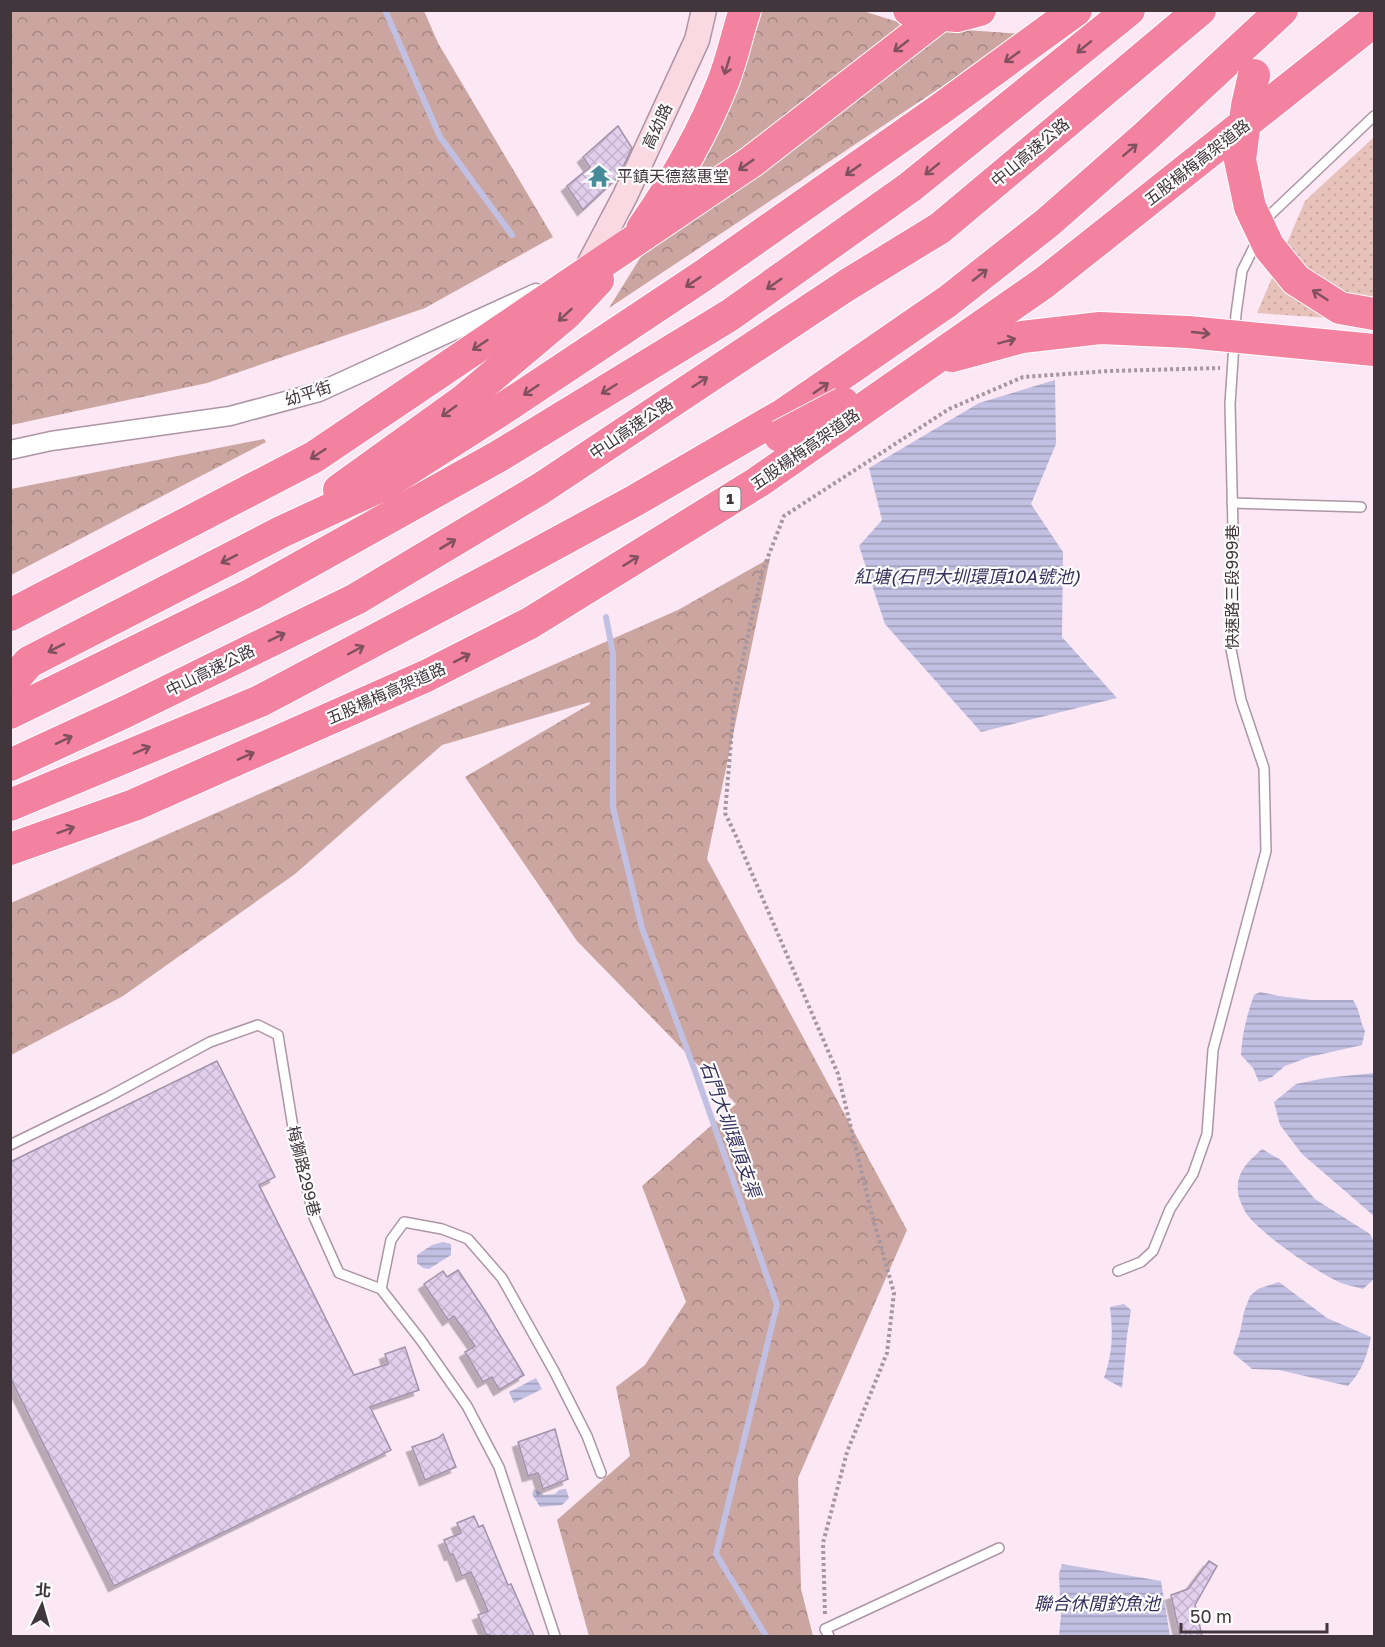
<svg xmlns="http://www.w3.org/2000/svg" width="1385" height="1647" viewBox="0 0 1385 1647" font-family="'Golos Text','Noto Sans TC',sans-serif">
  <defs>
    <pattern id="grass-dots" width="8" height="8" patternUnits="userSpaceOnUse" patternTransform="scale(1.5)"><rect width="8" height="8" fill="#e7c2bb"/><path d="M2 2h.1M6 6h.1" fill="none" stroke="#c7a7a2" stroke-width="1.8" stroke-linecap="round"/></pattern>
    <pattern id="forest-crowns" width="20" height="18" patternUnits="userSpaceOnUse" patternTransform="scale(1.5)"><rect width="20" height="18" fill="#cba59f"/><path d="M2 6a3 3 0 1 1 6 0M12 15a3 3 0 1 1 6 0" fill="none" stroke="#a68783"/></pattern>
    <pattern id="water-rules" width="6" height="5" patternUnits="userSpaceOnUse" patternTransform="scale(1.5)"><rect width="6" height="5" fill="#c2c0e2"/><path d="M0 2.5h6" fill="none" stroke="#9f9db8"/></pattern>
    <pattern id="building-cross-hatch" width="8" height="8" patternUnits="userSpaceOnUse" patternTransform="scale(1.5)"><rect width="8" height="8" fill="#e2cfed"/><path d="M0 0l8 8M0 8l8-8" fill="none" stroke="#c3b2cc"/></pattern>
    <filter id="shadow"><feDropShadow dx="-5.5" dy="5.5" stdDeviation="0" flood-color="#0004"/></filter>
  </defs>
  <rect width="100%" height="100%" fill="#fce7f5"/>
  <polygon fill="url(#grass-dots)" points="1374,137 1374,321 1257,313 1305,201"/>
  <g fill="url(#forest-crowns)">
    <polygon points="10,11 424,11 438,43 553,237 425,308 207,383 11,425"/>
    <polygon points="757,11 863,11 911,26 1021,34 609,308 711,144"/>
    <polygon points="264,439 266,442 11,575 11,489"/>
    <polygon points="770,558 707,859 907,1230 798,1478 801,1589 813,1636 589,1636 557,1520 630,1456 616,1387 645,1365 686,1302 642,1186 736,1104 577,941 465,777 590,704 590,702 442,745 295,874 123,996 11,1055 11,903 678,610"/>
  </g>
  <g fill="url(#water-rules)">
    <polygon points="1055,380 1056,444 1031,504 1063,552 1062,637 1117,698 981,732 885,624 859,546 882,520 869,468 979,403"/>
    <path d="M1260,992l19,4 33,4h41c8,12 6,20 12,31l-3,14 -53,12 -24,9 -13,11 -13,5 -6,-14 -12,-13c1,-22 6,-40 13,-60z"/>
    <polygon points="1374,1073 1374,1216 1302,1154 1280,1125 1274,1102 1296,1084 1325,1078"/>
    <path d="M1262,1149l19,11 34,39 55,35 4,8v37l-11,10c-6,-2 -13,-3 -19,-5 -21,-7 -86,-52 -98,-71 -3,-5 -8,-16 -8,-21 -2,-21 11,-31 24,-43z"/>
    <polygon points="443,1242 451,1244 451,1255 429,1269 423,1268 417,1263 417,1255 432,1245"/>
    <path d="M1279,1282l48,36 44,19c-4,19 -9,34 -23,49l-69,-16 -27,-1 -19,-16 7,-21 4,-20 6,-16 8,-7z"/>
    <path d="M1124,1304l7,6 -4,26 -5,52 -18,-10c9,-26 9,-44 6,-71z"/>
    <polygon points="536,1378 542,1389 514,1403 509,1392"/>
    <polygon points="534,1489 544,1495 555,1494 559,1490 566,1489 569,1498 562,1505 540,1507 532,1494"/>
    <polygon points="1062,1564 1161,1581 1170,1636 1059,1636 1061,1615 1059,1574"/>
  </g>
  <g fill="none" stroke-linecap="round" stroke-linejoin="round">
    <g stroke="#c2c0e2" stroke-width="6">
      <polyline points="385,10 440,137 512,235"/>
      <polyline points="606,617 613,654 613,808 642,928 695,1071 777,1305 716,1554 766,1636"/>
    </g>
  </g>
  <g fill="url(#building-cross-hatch)" stroke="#a193a9" stroke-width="1.5" filter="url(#shadow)">
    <polygon points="618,126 632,148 618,177 583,210 567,186 590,167 583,157"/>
    <polygon points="217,1061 275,1177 259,1185 354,1375 388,1364 385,1354 405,1347 419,1390 370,1407 391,1450 114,1586 10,1377 10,1162"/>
    <polygon points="458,1270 486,1312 524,1375 499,1390 492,1377 483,1382 465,1352 475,1346 454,1316 448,1320 424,1284 443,1271 447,1277"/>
    <polygon points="555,1429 568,1479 543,1489 538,1473 528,1476 518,1442"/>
    <polygon points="443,1434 456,1467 425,1480 412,1447 438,1438"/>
    <polygon points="474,1516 479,1527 483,1525 508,1585 511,1584 534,1636 492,1636 486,1634 478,1615 488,1611 471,1572 462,1576 453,1554 450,1555 444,1540 461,1533 457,1523"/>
    <polygon points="1209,1561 1217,1566 1195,1605 1202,1636 1180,1636 1171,1595 1188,1589"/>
  </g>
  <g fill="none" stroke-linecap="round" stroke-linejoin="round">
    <g stroke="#ad95a5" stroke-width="12">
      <g id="lane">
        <polyline points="1266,224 1270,215 1374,116"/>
        <polyline points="1232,503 1361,507"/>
        <polyline points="10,1145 106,1098 210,1042 258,1025 278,1035 295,1140 314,1217 339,1273 381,1289 420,1339 467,1406 499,1467 555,1636"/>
        <polyline points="1118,1271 1141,1262 1153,1251 1170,1209 1193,1174 1207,1134 1213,1050 1266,851 1264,768 1241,700 1231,649 1233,529 1230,404 1236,314 1242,271 1258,239"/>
        <polyline points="381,1289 391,1240 404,1222 442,1229 468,1239 502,1278 554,1371 587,1436 601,1473"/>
        <polyline points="829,1636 825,1629 999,1548"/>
      </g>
    </g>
    <g stroke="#ad95a5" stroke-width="21">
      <polyline id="street" points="10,450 51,441 230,416 319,392 536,293"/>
    </g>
    <g stroke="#ad95a5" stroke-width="27">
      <polyline id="secondary" points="586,270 625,196 697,40 704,10"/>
    </g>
    <g stroke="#fff" stroke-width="34">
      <g id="highway">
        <polyline points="909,10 919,13 957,16 980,10"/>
        <path d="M642,229c32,-46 61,-96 81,-147 9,-23 14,-48 22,-72"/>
        <polyline points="339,490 464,400 566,314 598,280"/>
        <polyline points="10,615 314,457 751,162 947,10"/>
        <polyline points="10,684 29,662 281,532 385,484 504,408 704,275 939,110 1076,10"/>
        <polyline points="10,713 252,594 499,456 730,315 910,187 1129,10"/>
        <polyline points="10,765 125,712 356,599 540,489 847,285 940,228 1200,10"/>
        <polyline points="10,805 260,701 498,575 634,501 784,414 948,301 1047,223 1146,136 1282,10"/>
      </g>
    </g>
    <polyline stroke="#a696a0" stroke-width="4" stroke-dasharray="3 3" stroke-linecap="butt" points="825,1614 823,1543 847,1452 887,1353 894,1293 871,1211 838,1074 735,834 725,813 735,694 762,572 784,516 949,409 1023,377 1109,371 1220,368"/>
    <use href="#lane" stroke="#fff" stroke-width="9"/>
    <use href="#street" stroke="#fff" stroke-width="18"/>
    <use href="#secondary" stroke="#fbd9e2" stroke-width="24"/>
    <use href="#highway" stroke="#f381a0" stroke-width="32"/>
    <g stroke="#fff" stroke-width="34" stroke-linecap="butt">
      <g id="highway-bridge">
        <polyline points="1254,75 1247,106 1240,160 1250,207 1269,247 1296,280 1340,308 1374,314"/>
        <polyline points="952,356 1022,337 1100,328 1188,332 1374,350"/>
        <polyline points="780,436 843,403"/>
        <polyline points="10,849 134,805 426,676 530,623 758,482 1045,282 1374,21"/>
      </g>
    </g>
    <use href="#highway-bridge" stroke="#f381a0" stroke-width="32"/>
  </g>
  <defs><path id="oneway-shaft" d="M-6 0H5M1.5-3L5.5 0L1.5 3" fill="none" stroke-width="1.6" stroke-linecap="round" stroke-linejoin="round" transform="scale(1.5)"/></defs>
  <g stroke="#7f505f">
    <use href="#oneway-shaft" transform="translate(901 46) rotate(142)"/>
    <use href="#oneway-shaft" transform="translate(1084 47) rotate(141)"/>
    <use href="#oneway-shaft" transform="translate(1012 57) rotate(144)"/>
    <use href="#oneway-shaft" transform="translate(727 66) rotate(107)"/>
    <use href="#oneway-shaft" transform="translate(1130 150) rotate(-41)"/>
    <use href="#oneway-shaft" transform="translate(746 165) rotate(145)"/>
    <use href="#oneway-shaft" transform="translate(932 169) rotate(141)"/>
    <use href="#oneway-shaft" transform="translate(853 170) rotate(145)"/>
    <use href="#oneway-shaft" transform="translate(980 275) rotate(-38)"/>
    <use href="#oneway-shaft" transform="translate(693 282) rotate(146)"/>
    <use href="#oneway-shaft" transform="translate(774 284) rotate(145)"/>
    <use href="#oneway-shaft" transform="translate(1320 295) rotate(-147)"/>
    <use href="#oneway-shaft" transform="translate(565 315) rotate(137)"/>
    <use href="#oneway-shaft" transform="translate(1201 333) rotate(6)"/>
    <use href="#oneway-shaft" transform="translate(1007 341) rotate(-15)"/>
    <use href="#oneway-shaft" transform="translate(480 345) rotate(146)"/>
    <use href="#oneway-shaft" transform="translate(700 382) rotate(-33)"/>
    <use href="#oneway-shaft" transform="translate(821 388) rotate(-35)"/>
    <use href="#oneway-shaft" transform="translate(609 389) rotate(148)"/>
    <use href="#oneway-shaft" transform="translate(531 390) rotate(146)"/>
    <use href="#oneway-shaft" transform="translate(449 411) rotate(144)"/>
    <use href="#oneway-shaft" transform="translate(318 454) rotate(147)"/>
    <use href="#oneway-shaft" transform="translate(448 544) rotate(-31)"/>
    <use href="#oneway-shaft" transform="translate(229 559) rotate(153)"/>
    <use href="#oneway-shaft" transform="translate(631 561) rotate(-32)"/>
    <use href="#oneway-shaft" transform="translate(277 637) rotate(-26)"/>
    <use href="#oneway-shaft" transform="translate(56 648) rotate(153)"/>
    <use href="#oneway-shaft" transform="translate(356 650) rotate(-28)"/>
    <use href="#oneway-shaft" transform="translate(462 658) rotate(-27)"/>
    <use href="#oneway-shaft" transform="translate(64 740) rotate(-25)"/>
    <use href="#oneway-shaft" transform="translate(142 750) rotate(-23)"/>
    <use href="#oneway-shaft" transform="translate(246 756) rotate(-24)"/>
    <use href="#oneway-shaft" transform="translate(66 830) rotate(-20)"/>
  </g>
  <defs>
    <g id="temple-bare" transform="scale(1.8)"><path d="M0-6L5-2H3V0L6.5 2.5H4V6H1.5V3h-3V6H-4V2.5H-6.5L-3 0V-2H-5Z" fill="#468b98" stroke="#fcfcfc" stroke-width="2.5" paint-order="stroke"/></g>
  </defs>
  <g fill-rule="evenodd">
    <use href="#temple-bare" x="599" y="176"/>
  </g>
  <g text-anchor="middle" stroke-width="4.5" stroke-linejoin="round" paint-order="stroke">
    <rect fill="#fcfcfc" stroke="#787176" stroke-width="1.5" x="719.5" y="487" width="21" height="24" rx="4.5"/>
    <g font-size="15" font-weight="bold" fill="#40363c">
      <text x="730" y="504">1</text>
    </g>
    <g font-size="16" fill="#40363c" stroke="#fcfcfc">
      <text transform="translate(657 126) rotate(-65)" y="6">高幼路</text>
      <text transform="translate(1030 152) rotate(-40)" y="6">中山高速公路</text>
      <text transform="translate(1197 162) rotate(-38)" y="6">五股楊梅高架道路</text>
      <text transform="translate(308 393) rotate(-18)" y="6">幼平街</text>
      <text transform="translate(631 428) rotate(-34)" y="6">中山高速公路</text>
      <text transform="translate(805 449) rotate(-35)" y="6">五股楊梅高架道路</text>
      <text transform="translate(1232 587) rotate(-90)" y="6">快速路三段999巷</text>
      <text transform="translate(210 670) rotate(-26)" y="6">中山高速公路</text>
      <text transform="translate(386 693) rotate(-24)" y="6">五股楊梅高架道路</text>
      <text transform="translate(304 1171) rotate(76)" y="6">梅獅路299巷</text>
    </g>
    <g font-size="16" fill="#40363c" stroke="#fcfcfc" text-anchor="start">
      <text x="617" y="182">平鎮天德慈惠堂</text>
    </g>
    <g font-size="18" font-style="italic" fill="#352f5c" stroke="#fcfcfc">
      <text x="967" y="583">紅塘(石門大圳環頂10A號池)</text>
      <text transform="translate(730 1129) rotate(70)" y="6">石門大圳環頂支渠</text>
      <text x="1097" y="1610">聯合休閒釣魚池</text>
    </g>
  </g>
  <rect width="1385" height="1647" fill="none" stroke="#40363c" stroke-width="24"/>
  <g transform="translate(42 1605) rotate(5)" stroke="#fcfcfc" stroke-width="4.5" paint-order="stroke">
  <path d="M0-4.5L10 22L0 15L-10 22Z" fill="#40363c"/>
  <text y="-9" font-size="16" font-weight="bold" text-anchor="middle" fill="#40363c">北</text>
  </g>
  <path d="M1181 1623v9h146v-9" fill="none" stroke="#40363c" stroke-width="3"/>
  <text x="1190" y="1623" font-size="18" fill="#40363c" stroke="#fcfcfc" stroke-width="4.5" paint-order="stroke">50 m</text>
</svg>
